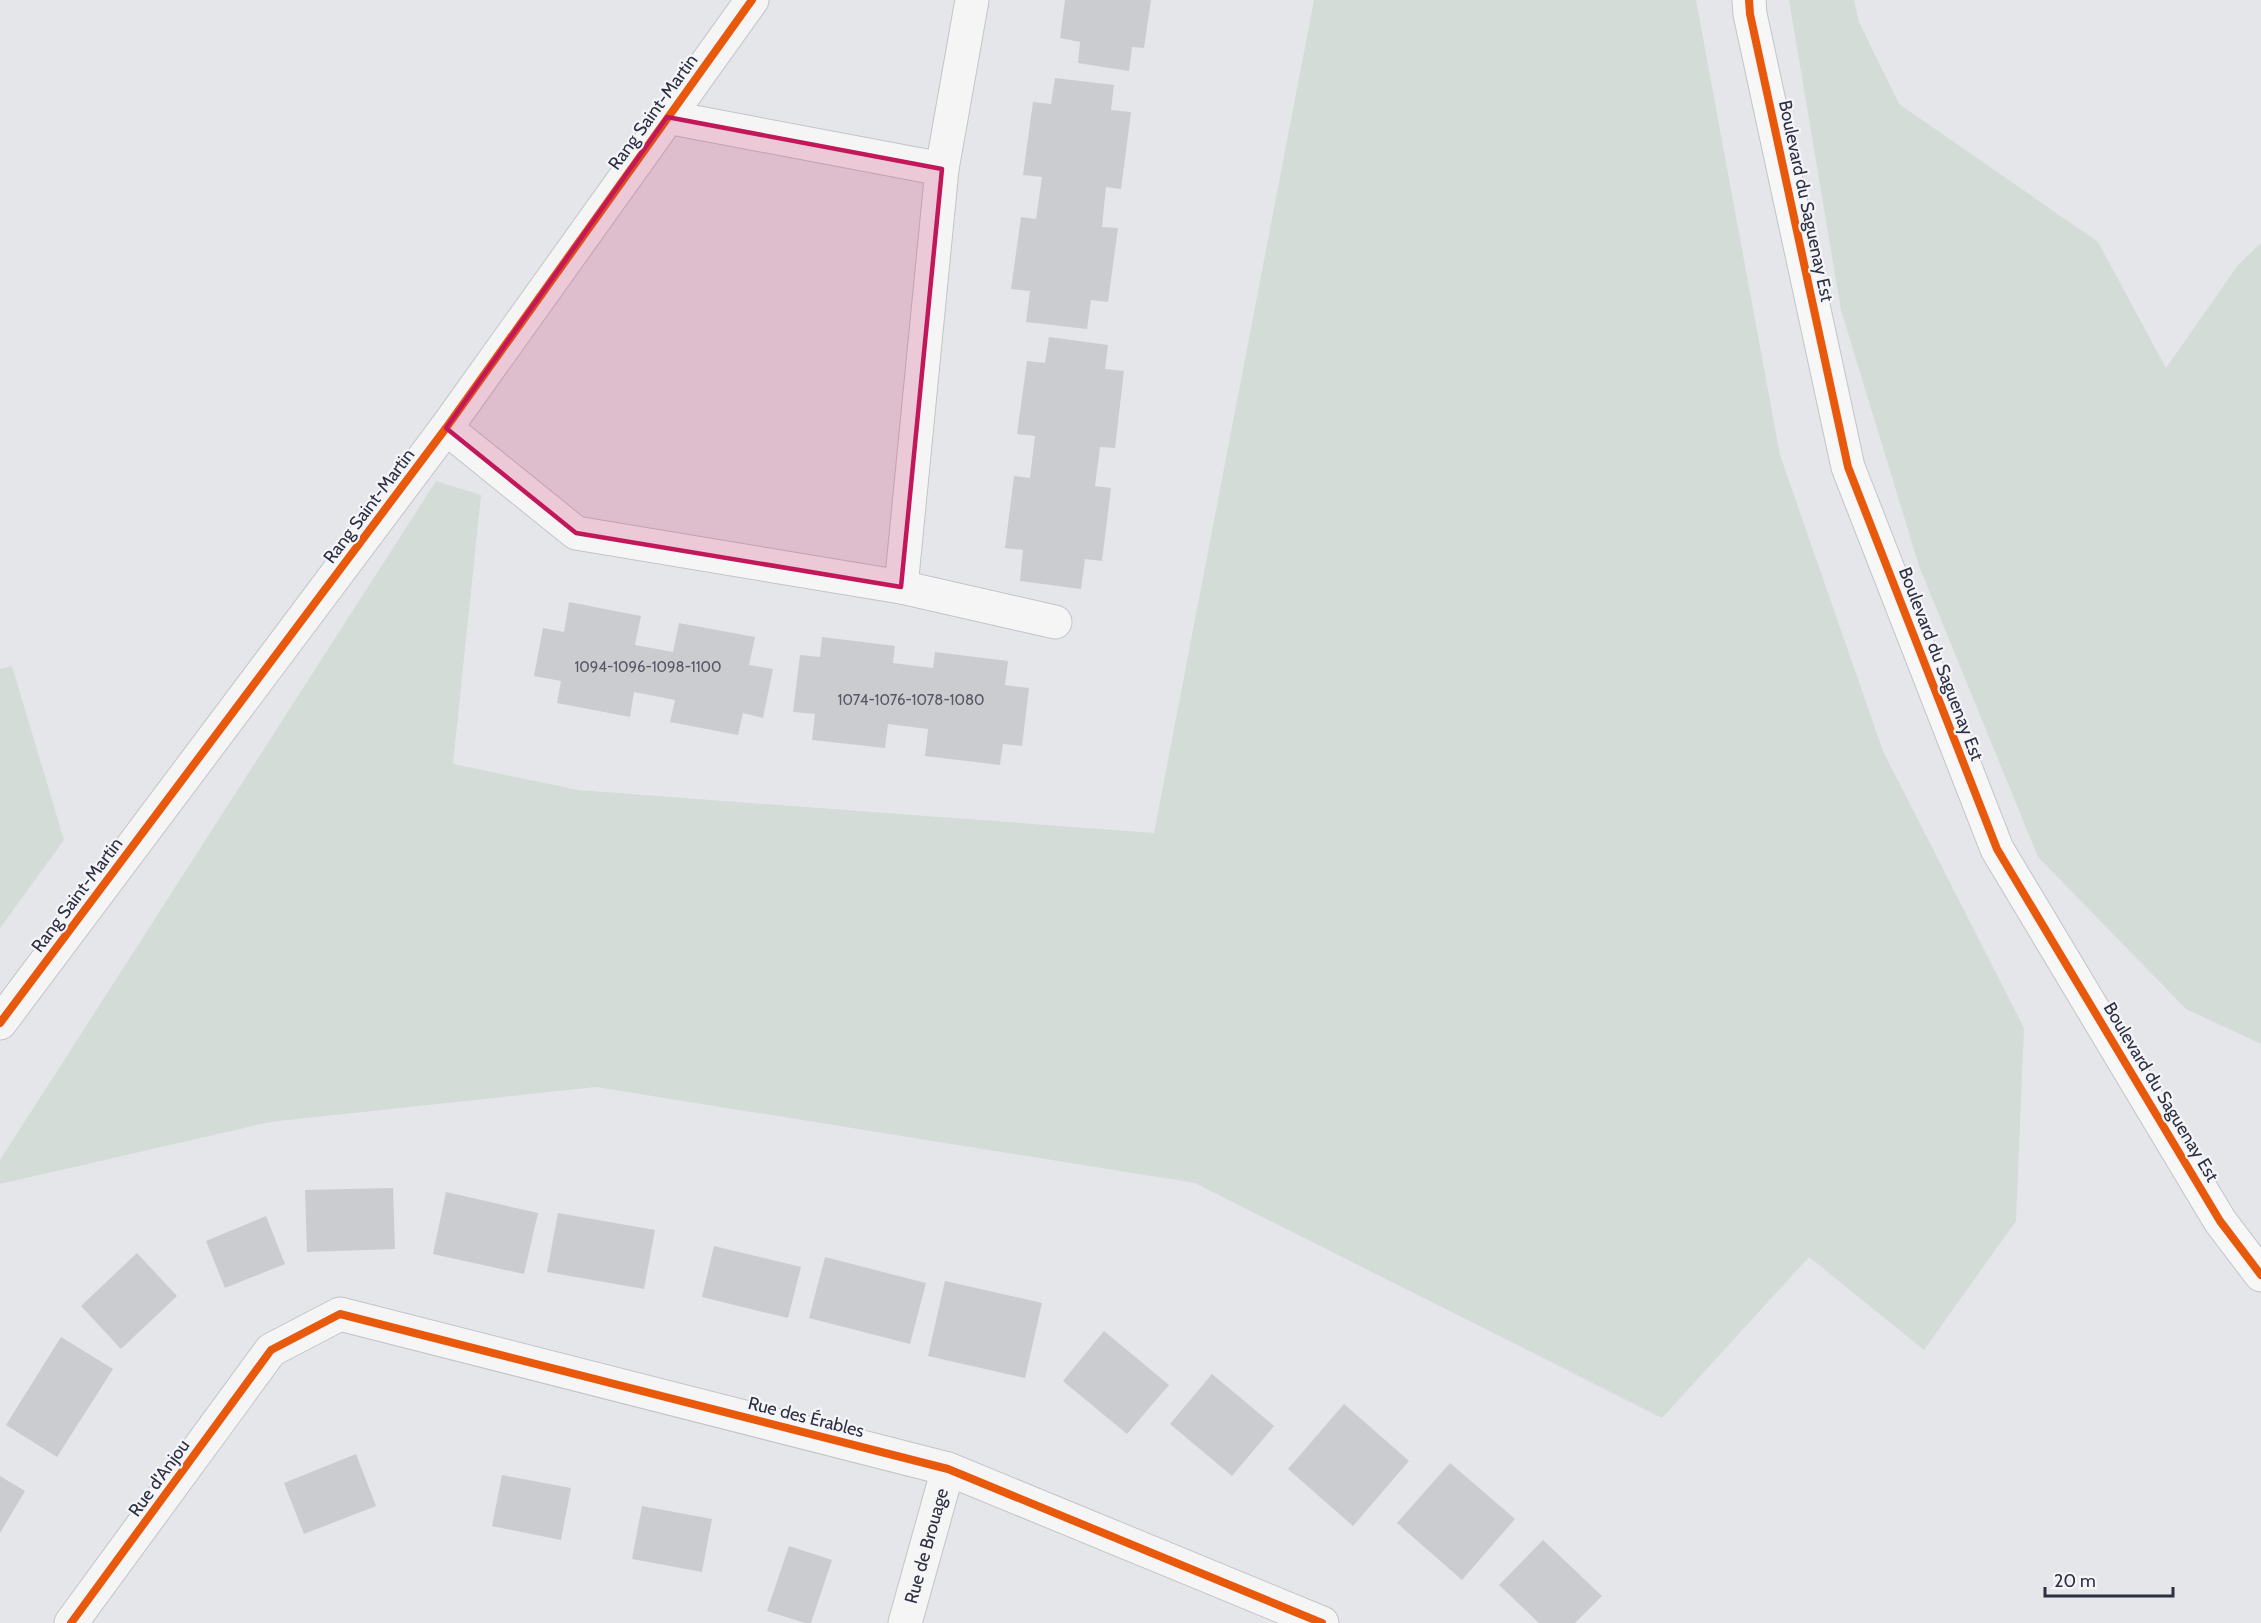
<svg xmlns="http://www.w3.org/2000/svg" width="2261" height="1623" viewBox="0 0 2261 1623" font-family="Cabin,sans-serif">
  <rect width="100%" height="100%" fill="#e5e6ea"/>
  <g fill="#d4dcd7">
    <polygon points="1314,0 1696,0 1780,455 1883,751 2024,1028 2016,1221 1924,1350 1809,1257 1662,1418 1195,1183 596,1087 270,1122 0,1184 0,1160 436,481 481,495 453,764 578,790 1154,833"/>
    <polygon points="1789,0 1854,0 1859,22 1899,104 2098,242 2166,368 2238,265 2261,243 2261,1044 2186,1009 2038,857 1919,566 1841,310"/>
    <polygon points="12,666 64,840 0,928 0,669"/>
  </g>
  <g fill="#cbccd0">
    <polygon points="1065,0 1151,0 1144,48 1132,47 1129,71 1078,63 1080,42 1060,38"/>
    <polygon points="1055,78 1114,85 1111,110 1131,112 1121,189 1106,187 1102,227 1118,228 1108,302 1091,300 1087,329 1026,322 1030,291 1011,289 1021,217 1036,219 1042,177 1023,175 1033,102 1051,104"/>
    <polygon points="1049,337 1108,345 1105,369 1124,371 1115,448 1100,447 1095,486 1111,488 1102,561 1085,559 1081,589 1020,581 1023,550 1005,548 1014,476 1030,478 1035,436 1017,434 1027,361 1045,363"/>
    <polygon points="569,602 641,616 635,645 673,652 679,623 755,637 749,665 773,669 763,718 743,713 738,735 670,722 675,700 634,692 630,717 557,703 561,681 534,676 543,628 564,632"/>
    <polygon points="822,637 895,646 893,663 933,668 935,652 1008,661 1005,685 1029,688 1022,746 1003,744 1000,765 925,756 928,729 888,724 885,748 812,740 815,714 793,712 800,655 820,657"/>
    <polygon points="393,1188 395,1249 307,1252 305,1190"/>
    <polygon points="446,1192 538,1213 524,1274 433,1254"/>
    <polygon points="558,1213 655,1230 644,1289 547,1272"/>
    <polygon points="266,1216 285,1264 225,1288 206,1241"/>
    <polygon points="714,1246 801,1267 788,1318 702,1297"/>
    <polygon points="137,1253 177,1296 121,1349 81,1306"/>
    <polygon points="825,1257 926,1283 910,1344 809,1318"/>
    <polygon points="945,1281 1042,1303 1025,1378 928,1356"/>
    <polygon points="1104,1331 1169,1385 1127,1434 1063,1381"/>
    <polygon points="61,1337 113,1369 57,1457 6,1425"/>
    <polygon points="1212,1374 1274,1426 1232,1476 1170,1424"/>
    <polygon points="1344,1404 1409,1461 1353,1526 1288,1469"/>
    <polygon points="356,1454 376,1506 304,1534 284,1483"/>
    <polygon points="1450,1463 1515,1519 1462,1580 1397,1523"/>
    <polygon points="502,1475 571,1488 561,1540 492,1526"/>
    <polygon points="0,1476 25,1491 0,1533"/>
    <polygon points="642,1506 712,1519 702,1572 632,1559"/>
    <polygon points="1543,1540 1602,1596 1575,1623 1539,1623 1499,1585"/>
    <polygon points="789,1546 832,1560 811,1623 805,1623 767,1611"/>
  </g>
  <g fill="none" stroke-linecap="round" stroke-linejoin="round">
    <g stroke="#c3c4c8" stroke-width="35">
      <g id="minor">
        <polyline points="667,117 942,169"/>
        <polyline points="446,428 576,533 901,587 1055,622"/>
        <polyline points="901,587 942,169 972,0"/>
        <polyline points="71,1623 271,1350 340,1314 948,1469 1322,1623"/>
        <path id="s1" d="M905,1623l43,-154"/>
      </g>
    </g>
    <g stroke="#c3c4c8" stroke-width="35">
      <polyline id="tertiary" points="0,1023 446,428 752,0"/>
    </g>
    <g stroke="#c3c4c8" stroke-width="35">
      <polyline id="secondary" points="1749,0 1750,14 1848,467 1997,849 2220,1221 2261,1275"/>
    </g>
    <use href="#minor" stroke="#f5f5f6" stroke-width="33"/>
    <use href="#tertiary" stroke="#f5f5f6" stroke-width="33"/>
    <use href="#secondary" stroke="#f7f7f8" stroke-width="33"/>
    <g stroke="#f4f5f8" stroke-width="11">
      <g id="cycleway">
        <polyline points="1749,0 1750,14 1848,467 1997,849 2220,1221 2261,1275"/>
        <polyline points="0,1023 446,428 752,0"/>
        <polyline points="71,1623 271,1350 340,1314 948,1469 1322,1623"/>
      </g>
    </g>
    <use href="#cycleway" stroke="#e8590c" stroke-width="8"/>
  </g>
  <path fill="#c2185b" fill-opacity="0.2" stroke="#c2185b" stroke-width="4.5" stroke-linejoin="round" d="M667,117l275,52 -41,418 -325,-54 -130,-105z"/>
  <g text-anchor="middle" stroke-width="4.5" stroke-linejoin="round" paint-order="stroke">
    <g font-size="15" fill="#565867">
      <text x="648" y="672">1094-1096-1098-1100</text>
      <text x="911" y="705">1074-1076-1078-1080</text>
    </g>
    <g font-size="18" fill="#2d2f42" stroke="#f4f5f8">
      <text transform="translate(653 112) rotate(-54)" y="6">Rang Saint-Martin</text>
      <text transform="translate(1806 201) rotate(78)" y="6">Boulevard du Saguenay Est</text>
      <text transform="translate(369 506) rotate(-53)" y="6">Rang Saint-Martin</text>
      <text transform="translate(1941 664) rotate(69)" y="6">Boulevard du Saguenay Est</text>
      <text transform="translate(77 895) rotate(-53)" y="6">Rang Saint-Martin</text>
      <text transform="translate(2161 1092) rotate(59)" y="6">Boulevard du Saguenay Est</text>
      <text transform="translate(806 1417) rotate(14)" y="6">Rue des Érables</text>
      <text transform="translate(159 1478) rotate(-54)" y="6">Rue d'Anjou</text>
      <text dy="6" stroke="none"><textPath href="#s1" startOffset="80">Rue de Brouage</textPath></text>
    </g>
  </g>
  <path d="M2045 1587v9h128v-9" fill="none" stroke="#2d2f42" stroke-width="3"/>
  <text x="2054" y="1587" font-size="18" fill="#2d2f42" stroke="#f4f5f8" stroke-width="4.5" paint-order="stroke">20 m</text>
</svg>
